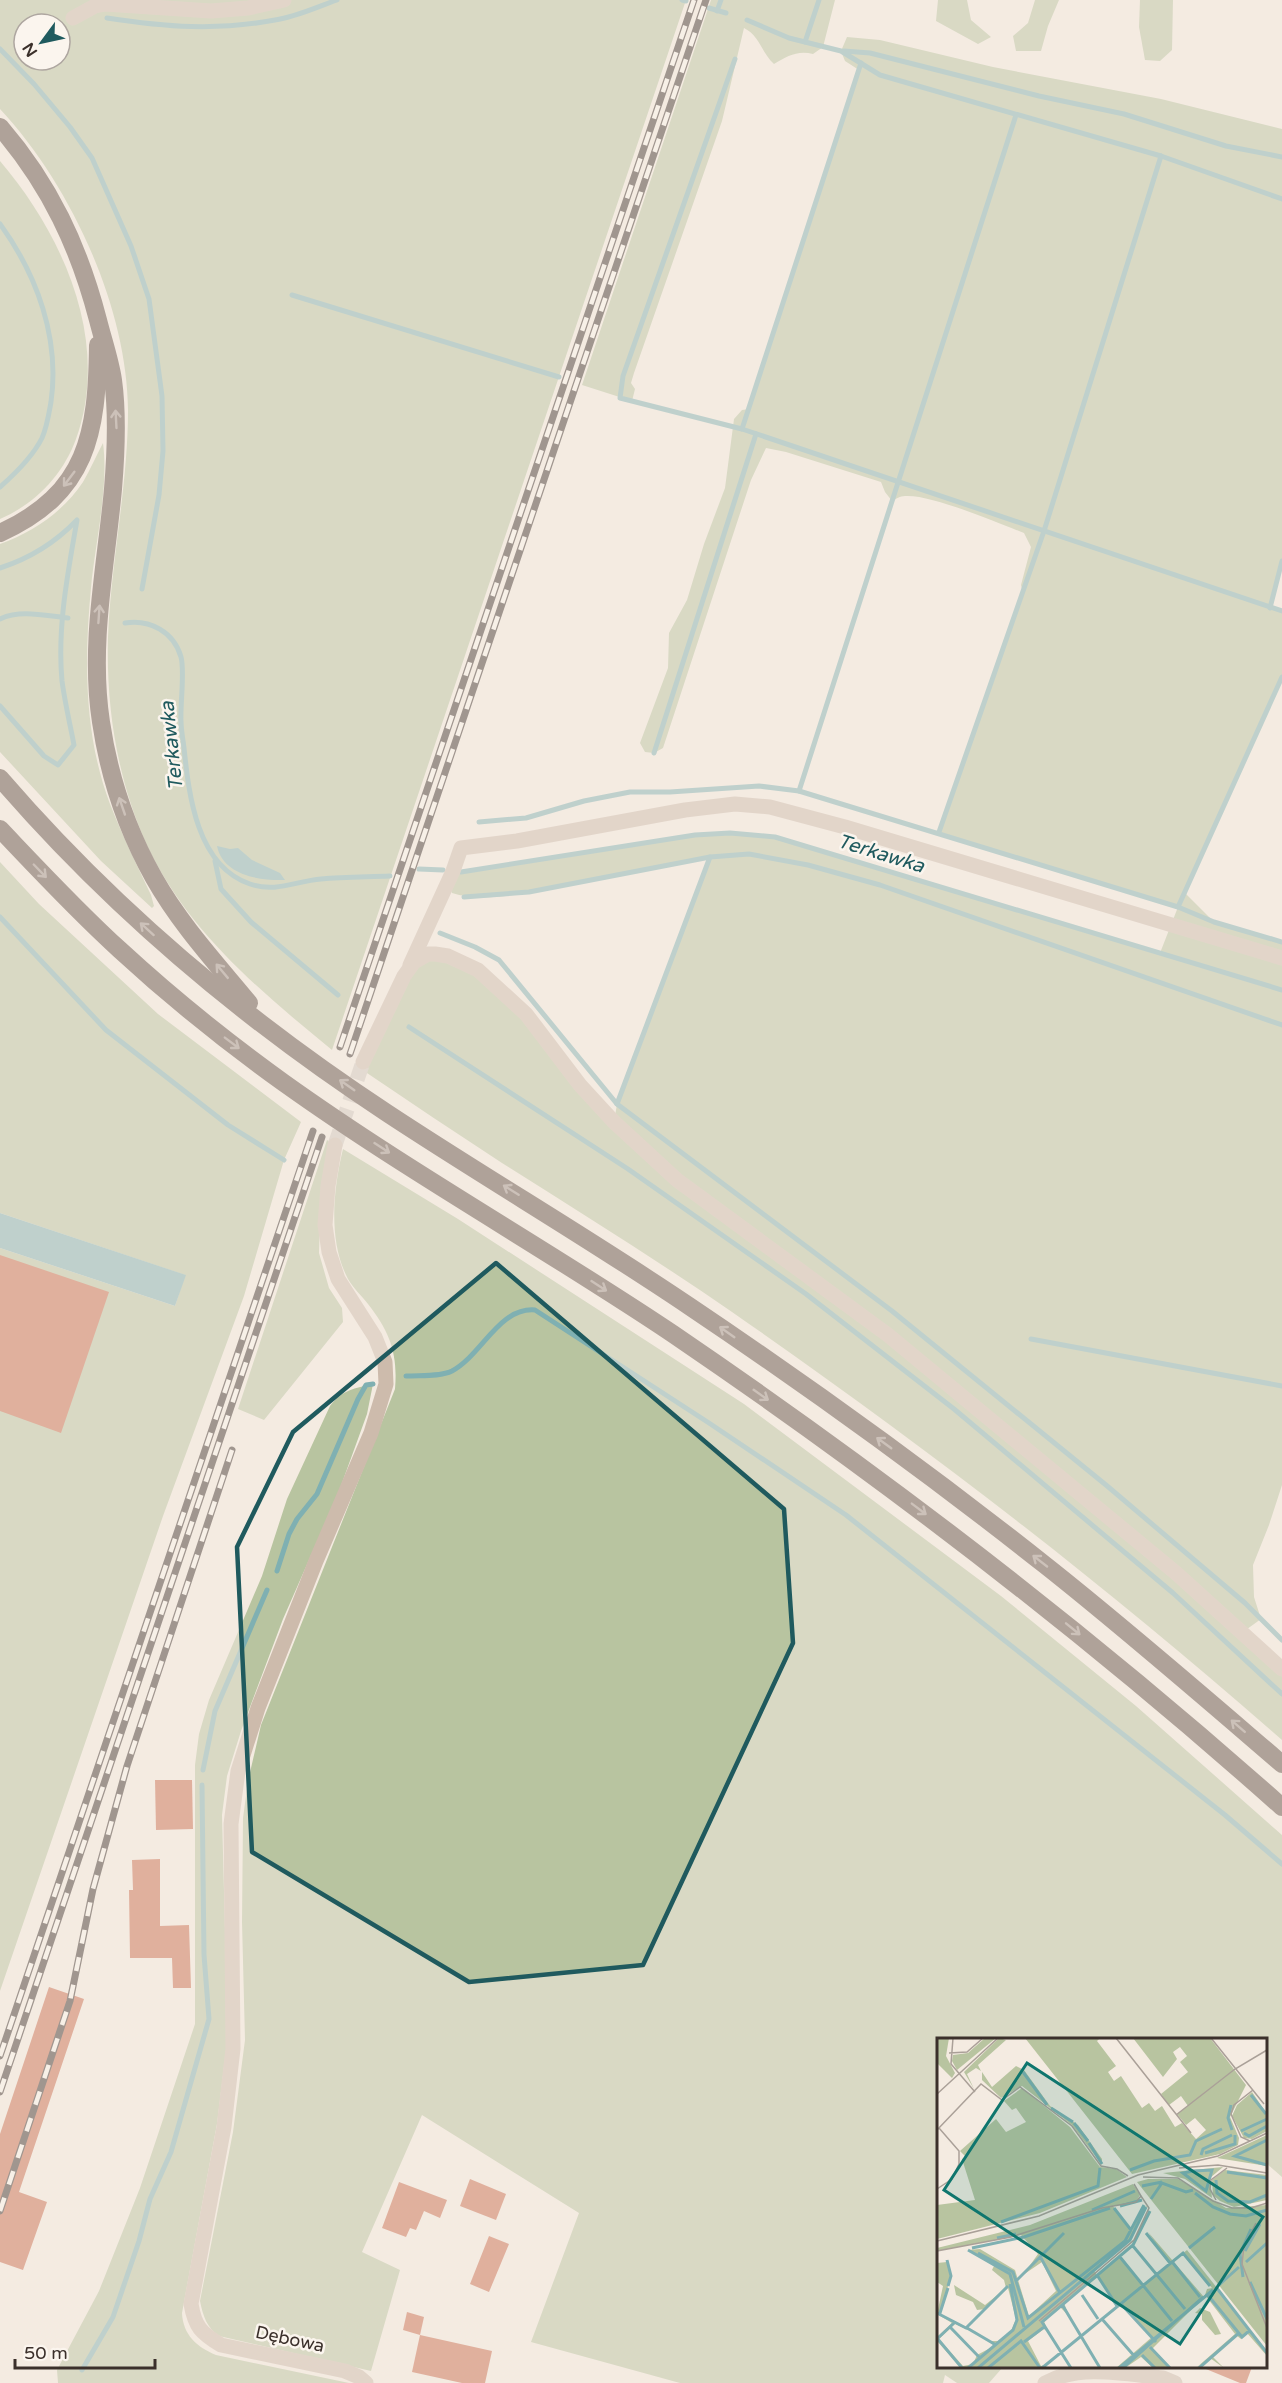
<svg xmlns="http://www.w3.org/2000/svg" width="1282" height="2383" viewBox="0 0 1282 2383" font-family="'Varela Round',sans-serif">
  <rect width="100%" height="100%" fill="#f4ebe1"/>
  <g fill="#b8c4a0" fill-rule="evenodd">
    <path d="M0,0h686l-354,1050c-72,-59 -146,-120 -186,-207 -29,-65 -40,-136 -38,-206 3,-76 20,-151 20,-227 -1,-104 -58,-226 -128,-301zM24,24h36v36h-36z"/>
    <path d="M711,0h124l-12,47 -10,7c-15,-4 -26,2 -39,10 -13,-12 -14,-28 -30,-36l-22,93 -88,252 -3,10 4,6 -3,12 -50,-16z"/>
    <polygon points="938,0 967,0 971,20 991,37 978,44 936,21"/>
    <polygon points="1035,0 1059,0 1048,26 1041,51 1016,51 1013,36 1028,23"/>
    <polygon points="1140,0 1173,0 1172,50 1160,61 1145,60 1139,27"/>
    <path d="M847,37l33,3 113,27 168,32 121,30v432l-12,46 12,4v66l-97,216 29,29 68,20v543l-13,40 -16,40 1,32 7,22 -18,13 39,37v71c-175,-154 -358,-295 -550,-428 -75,-52 -153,-100 -230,-149 -46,-30 -92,-61 -138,-92l56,-114 58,13 136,152 3,-18 92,-246c-42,8 -84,16 -126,24 -37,7 -95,23 -131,11l-5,-11 6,-11 8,1 234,-37 35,-2 45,4 385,116 18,-46 -239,-75 84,-238 -2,-9 10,-38 -7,-14c-26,-10 -93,-39 -119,-37 -5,0 -9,3 -13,5l-7,-9 -4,-10 -95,-30 -20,-4 -15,32 -88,268 -9,5 -9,-1 -5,-9 28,-75 1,-35 18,-33 17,-56 21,-56 9,-69 8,-9 7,-1 110,-339 -14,-9 -4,-10z"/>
    <path d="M0,161c63,74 111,180 76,278 -13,36 -41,65 -76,80z"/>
    <path d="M103,443c6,45 -8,100 -12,145 -7,73 -7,147 19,216 12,31 27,61 41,91l3,11 -2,2 -51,-47 -101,-109v-208c32,-11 64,-33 83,-62 7,-12 13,-26 20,-39z"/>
    <polygon points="0,862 39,904 158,1014 301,1122 284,1160 244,1296 163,1516 0,1991 0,1248 175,1306 185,1275 0,1213"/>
    <polygon points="327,1140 330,1142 320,1217 319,1253 329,1288 342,1308 343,1322 264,1420 238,1409"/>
    <path d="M343,1149l115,70 286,185 257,192 135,110 146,129v342l-16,-14v-123h-328v326l65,1 -14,16h-32l-12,-8 -2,8h-263l-149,-41 48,-129 -157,-98 -60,137 38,18 -29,101 -152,-35c-12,-8 -16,-20 -19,-35l33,-169 12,-92 -3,-118 1,-104 5,-37 13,-56 134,-336c3,-35 -5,-57 -27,-85 -6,-8 -15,-16 -20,-25 -20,-38 -15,-89 -5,-130z"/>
    <path d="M373,1384l-6,30 -29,80 -55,125 -42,112 -14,45 -5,39 5,189 -1,47 -9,73 -35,189c1,22 15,34 34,42l133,28h-291l-1,-13 42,-79 41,-103 55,-164v-259l4,-31 10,-34 53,-124 25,-77 43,-93c12,-16 25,-18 43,-22z"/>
  </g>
  <g fill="#7fb0b2">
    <path d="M217,846l13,3 8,-1 14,12 28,13 5,7c-26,1 -62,-5 -68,-34z"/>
    <polygon points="0,1213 186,1275 175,1306 0,1248"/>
  </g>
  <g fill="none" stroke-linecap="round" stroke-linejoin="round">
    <g stroke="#7fb0b2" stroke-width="5">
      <polyline points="682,0 686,1"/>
      <polyline points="709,8 726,13"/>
      <polyline points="717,11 721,0"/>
      <path d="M107,18c58,9 110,13 168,2 21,-3 42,-13 62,-20"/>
      <polyline points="747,20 789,38 841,51 880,75 1161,156 1282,199"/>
      <polyline points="805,42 819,0"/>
      <polyline points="0,49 34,84 70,127 92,158 131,246 149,299 162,396 163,451 159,495 142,589"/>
      <polyline points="844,51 870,53 1039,96 1124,114 1226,146 1282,157"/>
      <polyline points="735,59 623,376 620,398 742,429 1282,611"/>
      <path d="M0,224c37,51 60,114 51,178 -2,11 -4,25 -9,36 -9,18 -26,35 -42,49"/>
      <polyline points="292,295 559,377"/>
      <polyline points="742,429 861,63"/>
      <path d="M0,568c31,-10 55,-25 77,-48 -9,52 -20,107 -15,161 3,22 8,43 12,64l-16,20 -14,-9 -44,-50"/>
      <polyline points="1270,608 1282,561"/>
      <path d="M0,619c20,-10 47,-3 68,-1"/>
      <path d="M125,623c25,-4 49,9 56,34 4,14 -1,48 0,64 0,9 2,18 3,27 5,48 13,118 66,136 26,9 46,-3 71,-5 23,-2 46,-2 69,-3"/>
      <polyline points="654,753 756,434"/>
      <polyline points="799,791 1016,115"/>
      <polyline points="479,822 526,818 584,801 630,792 670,792 759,786 799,791 1178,907 1214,922 1282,942"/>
      <polyline points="939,832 1044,531 1161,156"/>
      <polyline points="215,861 221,889 251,922 338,995"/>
      <polyline points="419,869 443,870"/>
      <polyline points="461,872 695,835 730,833 775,837 1282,990"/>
      <polyline points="464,897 529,892 710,857 749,854 808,865 880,885 1282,1025"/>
      <polyline points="1178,907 1282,677"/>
      <polyline points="0,917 106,1030 228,1125 284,1160"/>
      <polyline points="440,933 475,947 499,960 617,1104 892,1311 1106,1485 1245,1603 1282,1640"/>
      <polyline points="409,1027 628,1169 806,1294 954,1409 1173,1593 1282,1694"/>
      <polyline points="617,1104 710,857"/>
      <polyline points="1031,1339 1282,1386"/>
      <path d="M406,1376c14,-1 34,1 46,-5 30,-16 47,-64 83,-61l174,113 137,92 379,300 57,49"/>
      <polyline points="277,1571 289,1534 297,1519 317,1494 358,1399 366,1385 373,1384"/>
      <polyline points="203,1770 215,1711 267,1590"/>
      <polyline points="82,2370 113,2317 139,2241 150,2199 171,2152 209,2019 204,1955 202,1785"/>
    </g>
  </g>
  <g fill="#c8694b">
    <polygon points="0,1255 109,1292 61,1433 0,1411"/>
    <polygon points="155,1780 192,1780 193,1829 156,1830"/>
    <polygon points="160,1859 160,1926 189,1925 191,1988 173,1988 172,1958 130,1958 129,1890 133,1890 132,1860"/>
    <polygon points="49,1987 84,1999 19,2192 47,2202 23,2270 0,2262 0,2134"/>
    <polygon points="470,2179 506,2194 496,2220 460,2206"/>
    <polygon points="399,2182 447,2200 440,2218 424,2211 416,2230 410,2228 406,2237 382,2228"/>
    <polygon points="489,2236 509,2244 489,2292 470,2284"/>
    <polygon points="407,2312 424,2317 420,2335 403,2330"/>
    <polygon points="420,2335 492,2351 485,2383 462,2383 412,2372"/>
    <polygon points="1201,2367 1252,2367 1246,2383 1240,2383"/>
  </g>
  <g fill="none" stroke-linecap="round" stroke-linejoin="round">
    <polyline stroke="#cfc6bd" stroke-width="15" stroke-dasharray="15 8" stroke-linecap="butt" points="335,1145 363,1062"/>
    <g stroke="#cdbbac" stroke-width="15">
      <polyline points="73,18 95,6 105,4 211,11 248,8 284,0"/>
      <polyline points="410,965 453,871 461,848 517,841 685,810 735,804 770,807 845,827 1282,958"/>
      <polyline points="363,1062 404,976 414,962 428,954 435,954 448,956 478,970 526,1014 580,1085 614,1122 677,1180 888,1335 1176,1573 1282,1669"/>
      <path d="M335,1145l-7,41 -3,39 4,27 9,27 37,58 10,25 1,22 -15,49 -55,128 -58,147 -20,63 -7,53 2,225 -9,78 -33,177c4,23 10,29 30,41l124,26 14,6 7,6"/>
      <path d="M1045,2383c35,-19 80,-9 118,-5l12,5"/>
    </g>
    <g stroke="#5c4a42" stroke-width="18">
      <path d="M0,127c50,58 79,120 98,193 5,20 12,40 15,60 5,36 3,73 0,109 -7,77 -24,155 -12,233 8,54 26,108 53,156 26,46 62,85 95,125"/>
      <path d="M0,533c88,-40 97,-100 98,-188"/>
      <path d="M0,778c112,130 244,241 387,335 100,66 203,126 302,193 122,82 241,168 356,259 81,64 159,132 237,199"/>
      <path d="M0,829c39,41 78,83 120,121 52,48 107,92 164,133 126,90 261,165 389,251 213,145 417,302 609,473"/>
    </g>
    <g stroke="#3b302b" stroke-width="7">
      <g id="rail">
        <polyline points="340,1047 694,0"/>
        <polyline points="350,1054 706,0"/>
        <polyline points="0,2056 313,1131"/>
        <polyline points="0,2092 322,1137"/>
        <polyline points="0,2211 70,2001 93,1889 127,1766 232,1450"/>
      </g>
    </g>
    <use href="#rail" stroke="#fbf5ee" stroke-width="4.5" stroke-dasharray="14" stroke-linecap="butt"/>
  </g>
  <defs><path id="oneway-shaft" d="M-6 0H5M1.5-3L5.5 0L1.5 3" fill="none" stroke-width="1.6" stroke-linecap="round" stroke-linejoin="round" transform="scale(1.5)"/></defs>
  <g stroke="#9c8e87">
    <use href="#oneway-shaft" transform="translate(116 419) rotate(-93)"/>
    <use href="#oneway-shaft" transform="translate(69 479) rotate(127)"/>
    <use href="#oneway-shaft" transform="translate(99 614) rotate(-86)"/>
    <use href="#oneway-shaft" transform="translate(122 806) rotate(-109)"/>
    <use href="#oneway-shaft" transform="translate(40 871) rotate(46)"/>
    <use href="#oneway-shaft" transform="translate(147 929) rotate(-138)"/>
    <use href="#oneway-shaft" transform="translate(222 971) rotate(-130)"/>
    <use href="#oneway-shaft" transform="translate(232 1043) rotate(37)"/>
    <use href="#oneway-shaft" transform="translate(347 1085) rotate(-145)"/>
    <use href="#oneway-shaft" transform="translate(382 1148) rotate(33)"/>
    <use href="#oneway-shaft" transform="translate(511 1190) rotate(-148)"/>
    <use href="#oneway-shaft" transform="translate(599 1286) rotate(33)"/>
    <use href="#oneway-shaft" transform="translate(727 1332) rotate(-145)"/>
    <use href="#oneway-shaft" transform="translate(761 1395) rotate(35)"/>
    <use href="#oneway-shaft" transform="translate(884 1443) rotate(-144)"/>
    <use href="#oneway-shaft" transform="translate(919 1509) rotate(37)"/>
    <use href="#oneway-shaft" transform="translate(1040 1561) rotate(-142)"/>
    <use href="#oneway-shaft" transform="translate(1073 1629) rotate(39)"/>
    <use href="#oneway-shaft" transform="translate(1238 1726) rotate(-139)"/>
  </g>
  <path d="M0 0H1282V2383H0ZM496,1263l288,246 9,134 -150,322 -174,17 -217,-130 -15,-305 56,-115z" fill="#f4ebe1" fill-opacity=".55" fill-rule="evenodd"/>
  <path fill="none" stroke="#1f5a5e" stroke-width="4.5" stroke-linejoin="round" d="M496,1263l288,246 9,134 -150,322 -174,17 -217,-130 -15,-305 56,-115z"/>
  <g text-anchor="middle" stroke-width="5" stroke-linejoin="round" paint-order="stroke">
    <g font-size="18" fill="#3b302b" stroke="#fbf5ee">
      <text transform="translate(290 2339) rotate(12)" y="6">Dębowa</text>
    </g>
    <g font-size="20" font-style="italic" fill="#1f5a5e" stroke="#fbf5ee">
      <text transform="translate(171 746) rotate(-96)" y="7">Terkawka</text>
      <text transform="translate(881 853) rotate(17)" y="7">Terkawka</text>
    </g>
  </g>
  <g transform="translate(937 2038)">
    <rect width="330" height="330" fill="#f4ebe1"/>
    <path d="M12,0l-3,18 9,17 -3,5 -15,-15v-24zM48,0h11l-39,32 -5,-9 1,-6 15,-2zM62,0l7,2 -28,25 3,6 -5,-3 -9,6 7,15 -10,-17zM88,0h75l-3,3 19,25 -8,6 6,9 7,-5 21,32 7,-5 6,8 7,-5 13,21 7,-4 14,16 10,-9 -11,-12 -9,7 -9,-11 11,-8 -7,-10 -12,9 -8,-11 27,-22 -8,-10 7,-6 -7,-9 -7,5 4,7 -14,18 -30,-39h77l36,47 -16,32 9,21 -1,7 -18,9 -88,20zM79,28l8,4 26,36 28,19 24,34v6l-30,-40 -50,-39 -21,12 -19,-18v-8l10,15zM85,50l48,39 30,40 16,2 11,8 -87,36 -103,26v-34l38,-5 -13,-41 4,-2 -6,-6 36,-32 10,13 20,-10 -10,-14 -4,2 -8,-9zM315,54l15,22v17l-15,8 -8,-1 -12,-22 5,-11zM330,97v31l-50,-8zM286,129l-13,11 2,20 -27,-19 -22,-6zM288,132l42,5v25l-33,7 -14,-6 -7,-6 -1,-15zM211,141h30l48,29 41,-3v141l-130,-164zM196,146l7,11 -4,7 -23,4 19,25 10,-23 5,-2 -17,34 -36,31 3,4 23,-19 22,28 6,-3 21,-17 -21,-32 56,65 -52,52 18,19h-17l-12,-11 -16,11h-9l36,-31 -31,-33 -4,3 -19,-30 -34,26 5,13 -9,-9 -16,14 4,11 -4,-3 -16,12 13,25 6,-2 -1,3 -85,1 -24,-27v-4l15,-14 -15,-9 6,-28 -6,-4v-19l10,-1 4,14 -11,38 26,13 3,-2 -1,5 -13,-6 -16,15 24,27 10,-2 4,-9 17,-9 -5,-5h9l13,-10 5,-12 -8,-31 -23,21 -8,1 -4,-8 -17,-7 -2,-10 31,20 21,-17 -2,-8 -12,-10 2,-4 -26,-16 12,-1 35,21 14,46 27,-25 -14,-29 -19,13 15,-21 -17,-19 -84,16v-3l93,-23zM250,212l80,101v5l-20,-23 -6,6 -5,-4 -24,21 12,12 -14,-10 -14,10 39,-34 -30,-39 2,-6 5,-1 -30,-34zM263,270l10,4 11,22 -6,1 -13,-15v-6l-7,-1z" fill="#b8c4a0"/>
    <path fill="none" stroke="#7fb0b2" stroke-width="3" d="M86,34l24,33M314,57l15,19M294,67l-3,13 4,12M114,70l22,14M137,85l14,18M304,93l26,-12M307,95l5,3 18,-10M330,102l-32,16 32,9M152,105l13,21M268,115l30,-9v-9M264,117l2,-6 29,-14M193,132l24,-9 36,-6 6,-14 26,-12M275,132l-6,21 -23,-18 10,-2zM290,134l40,6M279,142l1,13 11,8 22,1 17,-7M205,148l20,-4M258,155l18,14 17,7 16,2 21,-6M214,161l11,-16 24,9 7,-2M183,168l22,-6M177,170l17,22M155,172l43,-19M64,184l97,-36 2,-18M209,195l24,30M60,200l19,-4M196,208l52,63M35,210l52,-11 86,-29M252,210l26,-21M31,212l42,24 14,53M308,213l15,-27M41,215l35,19 15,46 97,-77 19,-36M183,219l52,64M104,220l19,35M10,222l4,16 -3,10M309,224l21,-19M236,225l27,34M160,237l20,31M306,239l-3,-23 11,-25M80,242l47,-47M313,244l17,37M282,247l20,-18M279,249l51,66M270,256l35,43 7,-6M145,257l16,24M184,266l35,38M126,268l37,62M0,275l29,15 42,-42M3,275l8,-25M165,281l34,39M13,289l30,31M30,290l29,17M0,300l25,30M1,300l16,-15M87,304l20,-15M213,309l20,21M205,317l13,13M31,330l45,-38 4,-10 -7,-36M41,330l152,-128 16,-33M51,330l33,-27 19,27M105,330l141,-115 27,33M134,330l-29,-46 91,-77 17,-34M182,330l94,-78M186,330l80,-71M262,330l40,-35"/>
    <path fill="none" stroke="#aaa098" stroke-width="1.5" d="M16,0l-2,26 24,28M179,0l75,95M274,0l53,66M12,15l18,-1 16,-14M0,56l61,-56M239,77l59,-46 32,-19M0,92l44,-46 21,16 18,-13 52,39 29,40 16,3 11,7M313,103l-9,-4 -10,-23 3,-9 19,-15M242,130l39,-3 49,8M206,139l35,1 35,23 19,7h19l16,-5M0,151l15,-10 7,-15v-13l-20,-23M279,162l-6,-11 1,-9 16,-12M319,185l-12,23 -2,18 25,64M0,203l102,-25 99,-41 80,-19 49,-23M0,213l74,-14 91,-29 34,-6 5,-6 -7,-12M102,283l95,-81 15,-32 -8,-12"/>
    <path fill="#0f766e" fill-opacity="0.15" stroke="#0f766e" stroke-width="3" d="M90,25l236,154 -83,127 -236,-154z"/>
    <rect width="330" height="330" fill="none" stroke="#3b302b" stroke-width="3"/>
  </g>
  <g transform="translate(42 42) rotate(237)"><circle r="28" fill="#fbf5ee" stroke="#aea6a0" stroke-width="1.5"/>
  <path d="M0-4.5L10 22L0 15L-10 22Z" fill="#1f5a5e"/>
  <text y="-9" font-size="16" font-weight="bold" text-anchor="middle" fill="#3b302b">N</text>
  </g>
  <path d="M15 2359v9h140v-9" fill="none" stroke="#3b302b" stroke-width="3"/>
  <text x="24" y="2359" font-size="18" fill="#3b302b" stroke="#fbf5ee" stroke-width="4.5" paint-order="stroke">50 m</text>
</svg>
